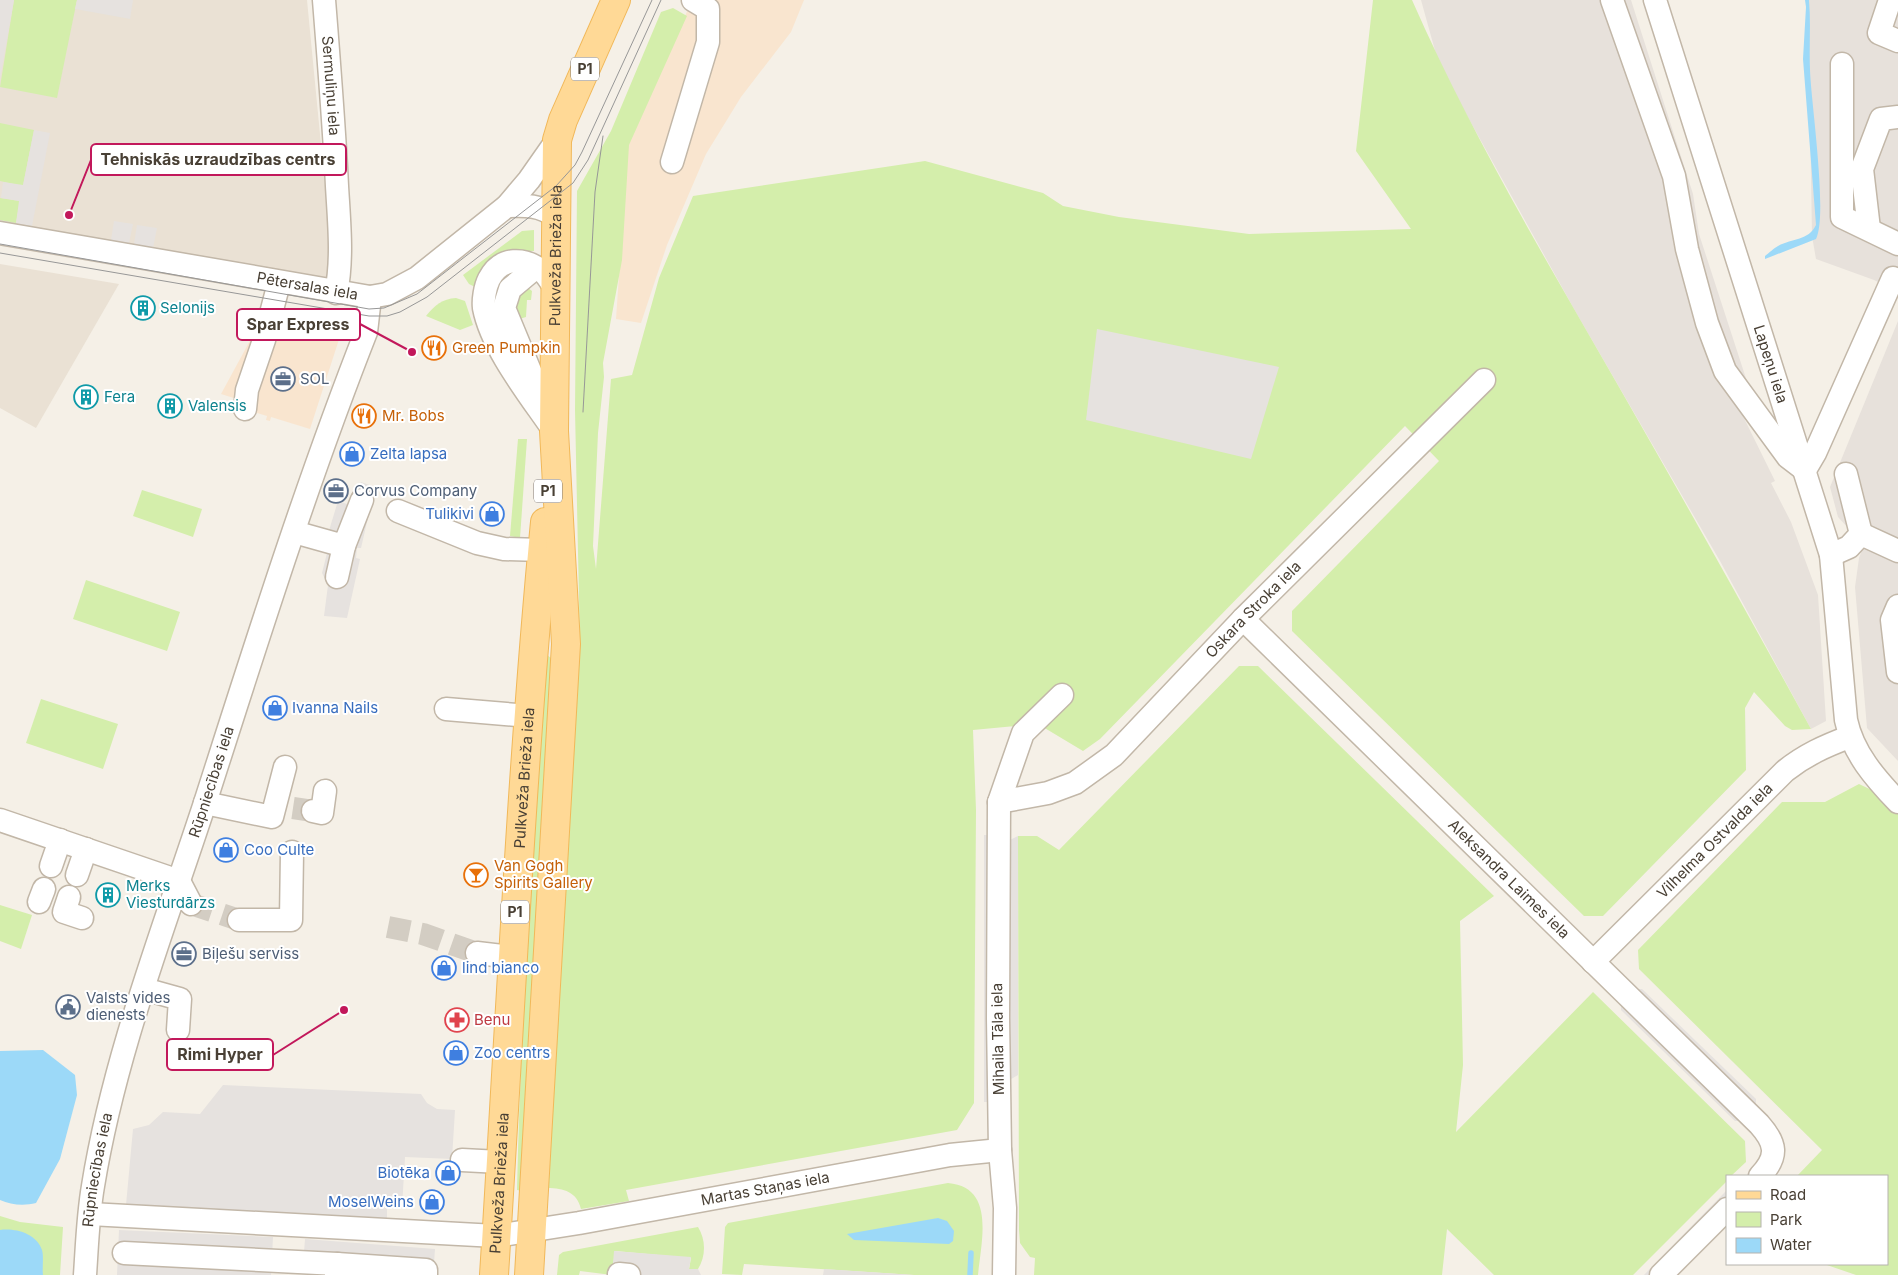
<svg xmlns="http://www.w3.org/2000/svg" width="1898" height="1275" viewBox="0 0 1898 1275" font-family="Inter,sans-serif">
  <rect width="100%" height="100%" fill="#f5f0e7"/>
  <g fill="#eae1d4">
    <polygon points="0,0 307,0 335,289 0,226"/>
    <polygon points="0,264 119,284 36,428 0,408"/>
  </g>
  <g fill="#f9e5cf">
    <polygon points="692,0 804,0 791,32 741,97 706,154 667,245 641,323 616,319 628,146"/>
    <polygon points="266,311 344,324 310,429 271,417 270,421 266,420 267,416 254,412 237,399 221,394"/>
  </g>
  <g fill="#e7e1db">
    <polygon points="1421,0 1631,0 1693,194 1699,234 1754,403 1738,406 1775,481 1771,483 1791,522 1818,595 1826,721 1811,729 1720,561 1574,309 1439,65"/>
    <polygon points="1808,0 1898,0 1898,292 1874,280 1816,259 1812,236"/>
    <polygon points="1898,321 1898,761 1867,728 1855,587 1859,558 1864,545 1838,517 1830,487"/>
  </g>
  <g fill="#d4eeab">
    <polygon points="14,0 77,0 57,98 0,87"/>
    <path d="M1373,0h39c59,134 134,260 207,387 65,113 129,227 192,342l-19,1 -7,-4 -31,-34 -9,16 1,62 -143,146h-19l-292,-285v-20l147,-150 -34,-35 -305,313 -17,12 -45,-27 -65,6 3,80 -2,293 -17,27 -331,60 3,11 -48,8c-4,-17 -17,-21 -34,-21l14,-212 4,-129 15,-200 -5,-237 2,-219 34,-60 50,-119 12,-4 14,8 -58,129 -7,115 -19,103 1,14 -6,56 -5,113 3,23 15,-190 21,-4 27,-97 34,-82 232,-35 118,32 20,13 56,11 130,17 162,-5 -55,-78z"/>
    <polygon points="0,123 34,130 23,186 0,181"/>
    <polygon points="0,198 20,201 16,223 0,220"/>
    <polygon points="534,230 534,251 509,252 477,288 469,284 463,275 522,231"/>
    <polygon points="528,288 532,291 531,300 527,300 526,317 516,320 515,303 518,294"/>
    <path d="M456,298l9,3 8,24 -13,5 -34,-14c9,-11 16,-17 30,-18z"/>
    <polygon points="518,439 527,439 520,538 510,536"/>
    <polygon points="142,490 202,509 193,537 133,516"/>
    <polygon points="86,580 180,612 167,651 73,619"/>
    <path d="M546,654l6,5 -29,532 -6,-1c4,-179 17,-357 29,-536z"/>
    <polygon points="1239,666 1258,666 1494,896 1460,921 1463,1065 1456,1132 1593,992 1745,1141 1746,1162 1731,1176 1727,1176 1727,1181 1633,1275 1494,1275 1447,1229 1442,1275 1034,1275 1035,1258 1030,1257 1020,1243 1019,1230 1018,836 1037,836 1059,850"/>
    <polygon points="41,699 118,724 103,769 26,743"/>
    <polygon points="1859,784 1882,795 1898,813 1898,1275 1856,1275 1824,1264 1887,1264 1887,1176 1797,1176 1822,1150 1639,969 1638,950 1782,802 1825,802"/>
    <polygon points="0,905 32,915 21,949 0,941"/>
    <path d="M948,1183c48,4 33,59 30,92h-64l-170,-11 -2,11 -20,-1 3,-47 3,-4z"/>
    <polygon points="0,1216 20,1222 63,1227 60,1275 0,1275"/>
    <path d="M698,1227c8,13 8,29 0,42h-9l2,-11 -76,-7 -3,24 -32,-4 -1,4h-22l2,-20 4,-3z"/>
  </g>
  <g fill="#e6e2df">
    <polygon points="0,0 14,0 0,79"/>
    <polygon points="77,0 133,0 130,19 75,9"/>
    <polygon points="34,130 50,133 32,226 16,223 19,201 1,198 3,182 23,185"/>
    <polygon points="114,221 133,224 129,243 111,240"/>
    <polygon points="137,225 157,228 153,248 134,244"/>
    <polygon points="1097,329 1279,367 1251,459 1086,420"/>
    <polygon points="361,482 372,486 366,507 370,509 361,548 357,548 356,558 360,559 347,618 324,616 328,585 322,573 328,549 324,547 338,501 353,506"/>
    <polygon points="984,835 990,835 989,1102 984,1102"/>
    <polygon points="1018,836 1018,1075 1006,1082 1006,842"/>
    <polygon points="1634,989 1642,989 1756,1099 1756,1109"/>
    <polygon points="1621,1002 1743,1121 1735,1121 1621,1010"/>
    <polygon points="223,1085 421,1094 427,1103 437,1109 455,1110 452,1159 405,1157 402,1208 387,1207 387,1221 126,1205 133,1129 149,1125 163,1112 200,1114"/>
    <polygon points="1727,1190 1727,1198 1651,1275 1644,1275"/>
    <polygon points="119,1230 273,1237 271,1275 117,1275"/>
    <polygon points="305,1239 435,1249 434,1263 304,1252"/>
    <polygon points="614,1251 691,1257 689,1269 698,1269 701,1275 612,1275"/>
    <polygon points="824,1269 914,1275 823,1275"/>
  </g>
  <g fill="#9cd9f8">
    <path d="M1805,0h4c2,23 0,46 1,70 1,32 18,146 6,169l-51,20v-3c4,-3 9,-8 13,-10 15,-8 30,-5 38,-21l-13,-166 3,-52z"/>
    <path d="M43,1050l32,25 2,20 -17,64 -24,44c-12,3 -25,2 -36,-3v-149z"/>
    <polygon points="938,1218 947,1221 954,1231 953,1241 949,1244 854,1240 847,1234"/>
    <path d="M0,1230c15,-2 36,3 42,20 2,7 0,18 1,25h-43z"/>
  </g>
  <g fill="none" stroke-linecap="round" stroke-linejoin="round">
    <polyline stroke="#9cd9f8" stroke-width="5.5" points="970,1275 971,1253"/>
    <g stroke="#d3cdc3" stroke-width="22" stroke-dasharray="22 11" stroke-linecap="butt">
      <polyline points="293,808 313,811"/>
      <polyline points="191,904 239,920"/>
      <polyline points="388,927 423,934 477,953"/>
    </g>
    <g stroke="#c2b7a8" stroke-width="25">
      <g id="minor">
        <path id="s1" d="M324,0c5,62 10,124 13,186 2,35 6,73 -1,107"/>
        <polyline points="1612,0 1674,176 1687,249 1707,323 1725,371 1788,457 1805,470 1815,453 1893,278"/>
        <path id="s2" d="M1655,0l176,555 15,165c7,33 29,58 52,82"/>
        <polyline points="1890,0 1879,33 1898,41"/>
        <polyline points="1842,64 1842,217 1898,244"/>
        <polyline points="672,162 708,42 708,9 693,0"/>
        <path d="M507,206c18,-1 34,-1 49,11"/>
        <polyline points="1869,229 1862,169 1881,119 1898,117"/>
        <path id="s3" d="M0,233l370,64 17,-3 30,-16 90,-72 22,-26 28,-40"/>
        <polyline points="535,268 510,289 504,308 540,395"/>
        <polyline points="245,409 247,390 264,340 279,283"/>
        <path d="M554,431c-23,-34 -62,-82 -70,-123 -1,-8 1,-21 5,-29 12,-23 36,-22 54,-7 5,4 8,11 12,16"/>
        <polyline points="398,511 477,543 504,549 542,550"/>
        <polyline points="294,532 344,546 362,500"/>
        <polyline points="1861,534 1898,551"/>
        <polyline points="1831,555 1849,547 1861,534 1846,474"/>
        <polyline points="337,577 344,546"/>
        <polyline points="1898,606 1892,620 1898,672"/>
        <path id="s4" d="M1243,619l516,505c17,19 20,32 1,52"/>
        <polyline points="446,709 529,716"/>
        <path id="s5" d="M999,802l49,-9 27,-10 39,-28 129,-136 241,-239"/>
        <polyline points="205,803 272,817 285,767"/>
        <polyline points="313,811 322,813 325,791"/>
        <polyline points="0,820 179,881 191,904"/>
        <polyline points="51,866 60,840"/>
        <polyline points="77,875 86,849"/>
        <polyline points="69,897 64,912 82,918"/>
        <polyline points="39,902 44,889"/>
        <polyline points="239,920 291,920 292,852"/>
        <polyline points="477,953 512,957"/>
        <path id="s6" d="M1593,962l192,-191c20,-16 40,-25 64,-34"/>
        <polyline points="144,989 180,999 178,1030"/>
        <polyline points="462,1160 500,1162"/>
        <path id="s7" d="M90,1214l406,22 83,-13 371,-68 50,-5"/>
        <polyline points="124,1253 337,1264"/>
        <polyline points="619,1274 629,1275"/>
        <path id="s8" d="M85,1275c2,-29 3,-60 8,-89 21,-130 70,-255 111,-380 51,-159 101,-319 162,-474l4,-35"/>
        <polyline points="336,1275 337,1264 426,1270 426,1275"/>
        <polyline points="1004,1275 1005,1208 1000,1150 998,1018 999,802 1023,733 1062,695"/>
        <polyline points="1661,1275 1727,1209"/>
      </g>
    </g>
    <g stroke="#f1b859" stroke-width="30">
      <g id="major">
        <path id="s9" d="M494,1275c16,-251 27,-502 51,-753"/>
        <path id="s10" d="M529,1275l37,-631 -12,-213 3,-291 6,-20 53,-120"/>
      </g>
    </g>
    <use href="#minor" stroke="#fff" stroke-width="22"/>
    <use href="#major" stroke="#ffd996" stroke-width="28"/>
    <g stroke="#979797" stroke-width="1">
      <polyline points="0,244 369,309 384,308 417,294 556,186 575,165 582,152 652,0"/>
      <polyline points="0,253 369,316 387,316 400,312 427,297 573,183 588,160 661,0"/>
      <polyline points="583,412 595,192 603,136"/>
    </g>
  </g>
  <defs>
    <g id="building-ring" transform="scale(1.25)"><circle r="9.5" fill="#fff" stroke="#0f9aa8" stroke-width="1.5"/><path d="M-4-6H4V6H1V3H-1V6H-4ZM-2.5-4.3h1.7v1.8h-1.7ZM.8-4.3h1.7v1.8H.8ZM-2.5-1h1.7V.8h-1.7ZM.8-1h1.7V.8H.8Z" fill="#0f9aa8"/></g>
    <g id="restaurant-ring" transform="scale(1.25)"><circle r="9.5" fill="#fff" stroke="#e8710a" stroke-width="1.5"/><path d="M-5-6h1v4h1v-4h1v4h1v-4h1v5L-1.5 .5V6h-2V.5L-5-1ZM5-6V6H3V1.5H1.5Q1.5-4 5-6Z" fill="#e8710a"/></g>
    <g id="office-ring" transform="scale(1.25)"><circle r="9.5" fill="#fff" stroke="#5c6f8a" stroke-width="1.5"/><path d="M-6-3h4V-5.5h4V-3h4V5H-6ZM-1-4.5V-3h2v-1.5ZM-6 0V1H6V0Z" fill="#5c6f8a"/></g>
    <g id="shop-ring" transform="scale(1.25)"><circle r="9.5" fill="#fff" stroke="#3f7fe0" stroke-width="1.5"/><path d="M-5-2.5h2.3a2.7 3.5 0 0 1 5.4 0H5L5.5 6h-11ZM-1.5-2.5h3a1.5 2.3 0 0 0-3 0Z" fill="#3f7fe0"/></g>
    <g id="bar-ring" transform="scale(1.25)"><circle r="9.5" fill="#fff" stroke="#e8710a" stroke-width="1.5"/><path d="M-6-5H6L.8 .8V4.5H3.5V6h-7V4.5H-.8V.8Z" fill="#e8710a"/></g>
    <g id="civic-ring" transform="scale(1.25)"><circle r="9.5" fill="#fff" stroke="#5c6f8a" stroke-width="1.5"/><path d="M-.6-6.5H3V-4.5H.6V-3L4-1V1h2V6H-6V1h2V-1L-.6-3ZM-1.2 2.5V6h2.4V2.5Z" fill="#5c6f8a"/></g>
    <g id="pharmacy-ring" transform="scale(1.25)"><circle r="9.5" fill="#fff" stroke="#e0444e" stroke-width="1.5"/><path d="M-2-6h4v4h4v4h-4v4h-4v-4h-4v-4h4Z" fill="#e0444e"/></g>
  </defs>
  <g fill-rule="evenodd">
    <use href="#building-ring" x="143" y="308"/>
    <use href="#restaurant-ring" x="434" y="348"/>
    <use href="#office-ring" x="283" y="379"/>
    <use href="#building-ring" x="86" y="397"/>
    <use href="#building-ring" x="170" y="406"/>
    <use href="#restaurant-ring" x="364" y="416"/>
    <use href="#shop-ring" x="352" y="454"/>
    <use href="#office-ring" x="336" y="491"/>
    <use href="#shop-ring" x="492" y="514"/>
    <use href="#shop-ring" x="275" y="708"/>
    <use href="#shop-ring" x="226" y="850"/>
    <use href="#bar-ring" x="476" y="875"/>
    <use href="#building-ring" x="108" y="895"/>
    <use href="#office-ring" x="184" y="954"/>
    <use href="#shop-ring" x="444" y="968"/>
    <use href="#civic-ring" x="68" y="1007"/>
    <use href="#pharmacy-ring" x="457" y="1020"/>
    <use href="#shop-ring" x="456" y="1053"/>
    <use href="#shop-ring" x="448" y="1173"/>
    <use href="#shop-ring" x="432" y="1202"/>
  </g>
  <g text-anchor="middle" stroke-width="4" stroke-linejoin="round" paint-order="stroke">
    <g fill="#fff" stroke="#807972" stroke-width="1">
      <rect x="571" y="57.5" width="28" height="23" rx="4"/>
      <rect x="534" y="479.5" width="28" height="23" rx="4"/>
      <rect x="501" y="900.5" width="28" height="23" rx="4"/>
    </g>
    <g font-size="14" font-weight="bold" fill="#494035">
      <text x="585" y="74">P1</text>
      <text x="548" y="496">P1</text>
      <text x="515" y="917">P1</text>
    </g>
    <g font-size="15" fill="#494035" stroke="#fff">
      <text dy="5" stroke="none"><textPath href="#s1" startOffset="86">Sermuliņu iela</textPath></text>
      <text dy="5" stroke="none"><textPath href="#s10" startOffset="1021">Pulkveža Brieža iela</textPath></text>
      <text dy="5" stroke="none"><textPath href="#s3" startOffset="312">Pētersalas iela</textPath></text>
      <text dy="5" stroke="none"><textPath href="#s2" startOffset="382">Lapeņu iela</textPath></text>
      <text dy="5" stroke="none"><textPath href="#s5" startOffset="328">Oskara Stroka iela</textPath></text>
      <text dy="5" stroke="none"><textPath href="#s9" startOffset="498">Pulkveža Brieža iela</textPath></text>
      <text dy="5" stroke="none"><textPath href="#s8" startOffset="511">Rūpniecības iela</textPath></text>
      <text dy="5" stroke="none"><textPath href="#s6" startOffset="172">Vilhelma Ostvalda iela</textPath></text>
      <text dy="5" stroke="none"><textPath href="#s4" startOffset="372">Aleksandra Laimes iela</textPath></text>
      <text transform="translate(998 1039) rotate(-91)" y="5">Mihaila Tāla iela</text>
      <text dy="5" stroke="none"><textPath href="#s8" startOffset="106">Rūpniecības iela</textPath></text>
      <text dy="5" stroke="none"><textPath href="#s9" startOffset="92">Pulkveža Brieža iela</textPath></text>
      <text dy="5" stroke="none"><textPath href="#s7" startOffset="680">Martas Staņas iela</textPath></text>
    </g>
    <g font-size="15" fill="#0d838f" stroke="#fff" text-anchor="start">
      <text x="160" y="313">Selonijs</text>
      <text x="104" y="402">Fera</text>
      <text x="188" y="411">Valensis</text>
      <text x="126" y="891">Merks<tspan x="126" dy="17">Viesturdārzs</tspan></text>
    </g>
    <g font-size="15" fill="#c56008" stroke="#fff" text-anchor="start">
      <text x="452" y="353">Green Pumpkin</text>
      <text x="382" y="421">Mr. Bobs</text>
      <text x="494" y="871">Van Gogh<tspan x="494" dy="17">Spirits Gallery</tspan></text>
    </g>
    <g font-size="15" fill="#4e5e75" stroke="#fff" text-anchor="start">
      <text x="300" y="384">SOL</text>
      <text x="354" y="496">Corvus Company</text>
      <text x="202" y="959">Biļešu serviss</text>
      <text x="86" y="1003">Valsts vides<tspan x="86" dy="17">dienests</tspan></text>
    </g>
    <g font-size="15" fill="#366cbe" stroke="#fff" text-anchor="start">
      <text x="370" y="459">Zelta lapsa</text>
      <text x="474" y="519" text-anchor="end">Tulikivi</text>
      <text x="292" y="713">Ivanna Nails</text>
      <text x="244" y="855">Coo Culte</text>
      <text x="462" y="973">lind bianco</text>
      <text x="474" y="1058">Zoo centrs</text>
      <text x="430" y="1178" text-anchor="end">Biotēka</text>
      <text x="414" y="1207" text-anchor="end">MoselWeins</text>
    </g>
    <g font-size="15" fill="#be3a42" stroke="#fff" text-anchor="start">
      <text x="474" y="1025">Benu</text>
    </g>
  </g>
  <path fill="none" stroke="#c2185b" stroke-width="2" d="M69 215L91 160M412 352L360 324M344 1010L273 1055"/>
  <g fill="#c2185b" stroke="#fff" stroke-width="2">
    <circle cx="69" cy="215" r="5"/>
    <circle cx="412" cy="352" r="5"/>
    <circle cx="344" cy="1010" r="5"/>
  </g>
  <g fill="#fff" stroke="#c2185b" stroke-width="2">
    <rect x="91" y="144" width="255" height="31" rx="5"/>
    <rect x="237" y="309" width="123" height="31" rx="5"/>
    <rect x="167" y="1039" width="106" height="31" rx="5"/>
  </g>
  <g font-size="16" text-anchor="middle" font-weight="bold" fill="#494035">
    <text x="218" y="165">Tehniskās uzraudzības centrs</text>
    <text x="298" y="330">Spar Express</text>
    <text x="220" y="1060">Rimi Hyper</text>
  </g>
  <rect x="1726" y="1175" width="162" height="90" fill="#ffffff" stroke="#b6b3ae"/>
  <rect x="1736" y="1191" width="25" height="8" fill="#ffd996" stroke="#b6b3ae"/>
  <text x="1770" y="1200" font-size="15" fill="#494035">Road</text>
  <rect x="1736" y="1212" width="25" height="15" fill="#d4eeab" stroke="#b6b3ae"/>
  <text x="1770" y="1225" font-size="15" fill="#494035">Park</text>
  <rect x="1736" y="1238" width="25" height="15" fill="#9cd9f8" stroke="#b6b3ae"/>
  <text x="1770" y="1250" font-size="15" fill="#494035">Water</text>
</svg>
